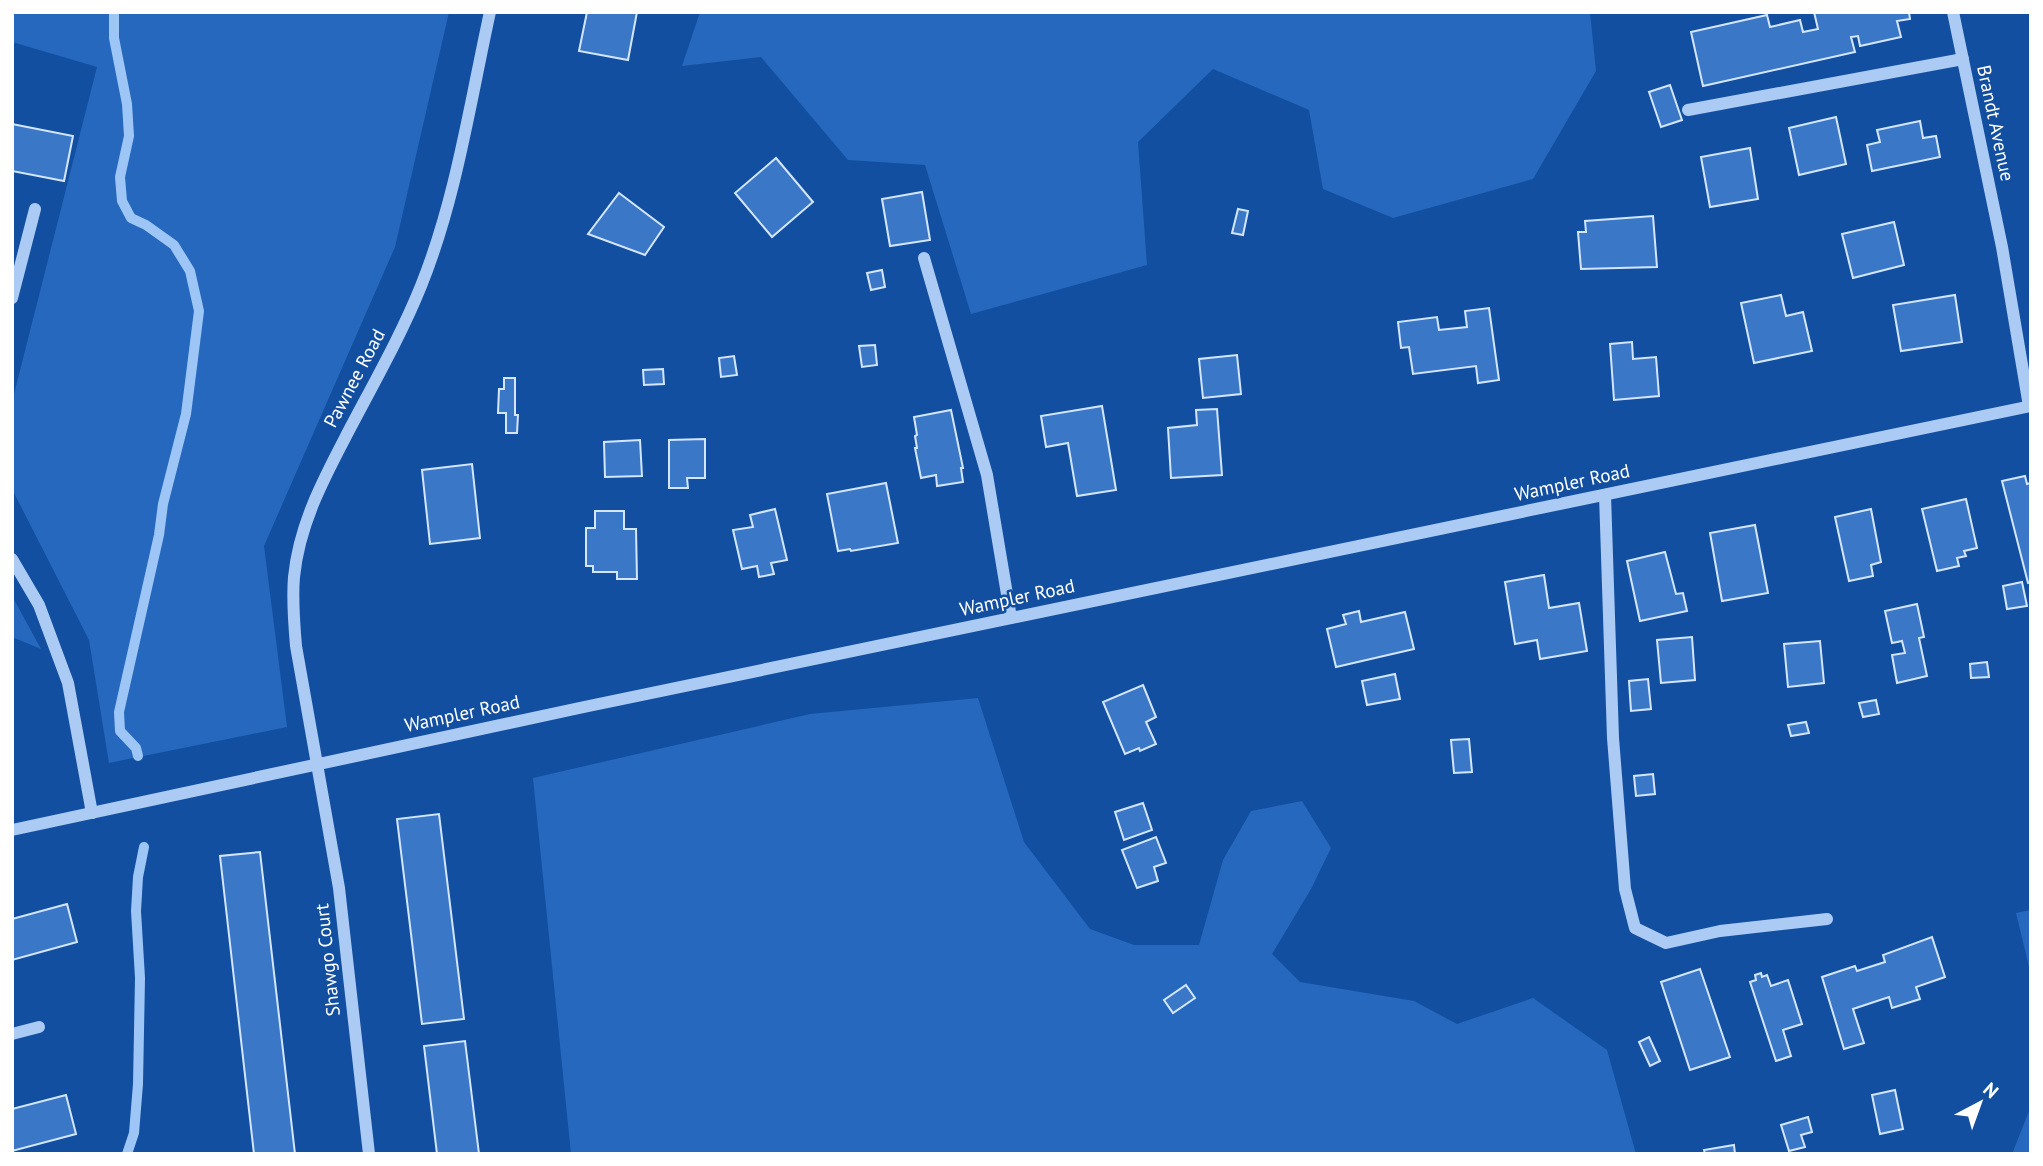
<svg xmlns="http://www.w3.org/2000/svg" width="2043" height="1166" viewBox="0 0 2043 1166" font-family="'PT Sans',sans-serif">
  <rect width="100%" height="100%" fill="#124fa0"/>
  <g fill="#2568be">
    <polygon points="12,12 449,12 395,247 264,546 287,727 109,763 89,640 12,489 12,402 97,67 12,42"/>
    <polygon points="700,12 1590,12 1596,71 1533,179 1393,218 1323,189 1309,110 1213,69 1138,142 1147,265 971,314 925,165 848,160 761,57 682,66"/>
    <polygon points="12,596 41,649 12,637"/>
    <polygon points="978,698 1024,842 1090,929 1134,945 1199,945 1223,860 1251,811 1302,801 1331,848 1311,889 1272,954 1300,982 1414,1001 1457,1024 1533,998 1607,1050 1636,1154 571,1154 533,778 810,714"/>
    <polygon points="2031,910 2031,975 2016,913"/>
    <polygon points="2031,1106 2031,1154 2012,1154"/>
  </g>
  <g fill="none" stroke-linecap="round" stroke-linejoin="round">
    <g stroke="#9dc6f7" stroke-width="10">
      <polyline points="114,12 114,38 127,104 129,136 120,177 122,201 131,218 146,225 174,245 190,271 199,311 186,414 163,504 159,535 119,712 120,731 136,748 138,756"/>
      <polyline points="127,1154 134,1133 138,1084 140,978 136,911 138,877 144,847"/>
    </g>
  </g>
  <g fill="#3b77c7" stroke="#d3e6fe" stroke-width="2">
    <polygon points="587,12 637,12 628,60 579,51"/>
    <polygon points="1814,12 1909,12 1910,19 1897,21 1901,37 1860,46 1858,36 1851,37 1855,52 1703,86 1691,32 1767,15 1770,27 1800,20 1803,32 1818,29"/>
    <polygon points="1670,85 1682,120 1661,127 1649,92"/>
    <polygon points="1836,117 1846,164 1799,175 1789,128"/>
    <polygon points="1920,121 1923,138 1936,136 1940,157 1872,171 1867,145 1880,142 1877,130"/>
    <polygon points="12,124 73,136 64,181 12,171"/>
    <polygon points="1750,148 1758,199 1710,207 1701,157"/>
    <polygon points="776,158 813,202 772,237 735,193"/>
    <polygon points="922,192 930,240 890,246 882,199"/>
    <polygon points="619,193 664,227 645,255 588,234"/>
    <polygon points="1238,209 1248,211 1243,235 1232,233"/>
    <polygon points="1653,216 1657,267 1581,269 1578,232 1586,232 1585,221"/>
    <polygon points="1894,222 1904,265 1853,278 1842,234"/>
    <polygon points="882,270 885,287 871,290 867,273"/>
    <polygon points="1781,295 1786,316 1803,312 1812,351 1754,363 1741,303"/>
    <polygon points="1955,295 1962,342 1901,351 1893,305"/>
    <polygon points="1489,308 1499,380 1478,383 1476,366 1413,374 1409,347 1401,348 1398,322 1437,317 1439,330 1467,327 1465,311"/>
    <polygon points="1632,342 1633,359 1656,357 1659,396 1614,400 1610,344"/>
    <polygon points="875,345 877,365 862,367 859,346"/>
    <polygon points="1237,355 1241,394 1203,398 1199,359"/>
    <polygon points="734,356 737,375 721,377 719,358"/>
    <polygon points="663,369 664,384 644,385 643,370"/>
    <polygon points="504,378 515,378 515,415 518,415 517,433 506,433 506,413 498,413 499,389 504,389"/>
    <polygon points="1102,406 1116,490 1077,496 1068,443 1046,447 1041,416"/>
    <polygon points="1217,409 1222,475 1171,478 1168,428 1197,425 1196,410"/>
    <polygon points="951,410 963,468 961,468 963,482 937,486 936,475 921,478 915,448 917,448 915,436 917,435 914,417"/>
    <polygon points="705,439 705,478 687,478 688,488 669,488 669,440"/>
    <polygon points="640,440 642,476 605,477 604,442"/>
    <polygon points="472,464 480,538 430,544 422,470"/>
    <polygon points="2025,476 2027,484 2031,483 2031,582 2028,583 2002,481"/>
    <polygon points="886,483 898,543 851,551 850,549 838,551 827,494"/>
    <polygon points="1966,499 1977,548 1964,551 1966,556 1957,558 1959,566 1937,571 1922,509"/>
    <polygon points="775,509 787,560 771,563 774,574 759,577 757,566 742,569 733,530 753,527 750,515"/>
    <polygon points="1871,509 1881,562 1871,565 1873,576 1849,581 1835,517"/>
    <polygon points="595,511 624,511 624,529 636,529 637,579 617,579 617,572 593,572 593,566 586,566 586,528 595,528"/>
    <polygon points="1755,525 1768,593 1722,601 1710,533"/>
    <polygon points="1665,552 1676,594 1683,593 1687,611 1640,621 1627,561"/>
    <polygon points="1544,575 1549,608 1579,603 1587,651 1540,659 1537,640 1515,644 1505,582"/>
    <polygon points="2022,582 2027,606 2007,609 2003,586"/>
    <polygon points="1917,604 1924,637 1919,638 1927,676 1897,683 1892,655 1905,653 1902,641 1892,643 1885,611"/>
    <polygon points="1359,611 1361,622 1405,612 1414,649 1336,667 1327,629 1346,624 1343,615"/>
    <polygon points="1692,637 1695,680 1661,683 1657,640"/>
    <polygon points="1820,641 1824,683 1788,687 1784,644"/>
    <polygon points="1987,662 1989,677 1971,678 1970,664"/>
    <polygon points="1395,674 1400,699 1367,705 1362,681"/>
    <polygon points="1648,679 1651,709 1631,711 1629,681"/>
    <polygon points="1143,685 1156,717 1146,722 1156,744 1140,751 1139,748 1125,754 1103,702"/>
    <polygon points="1876,700 1879,714 1863,717 1859,703"/>
    <polygon points="1806,722 1809,733 1791,736 1788,725"/>
    <polygon points="1469,739 1472,772 1454,773 1451,740"/>
    <polygon points="1653,774 1655,794 1636,796 1634,776"/>
    <polygon points="1143,803 1152,830 1124,840 1115,812"/>
    <polygon points="439,814 464,1019 422,1024 397,819"/>
    <polygon points="1156,837 1166,863 1154,867 1158,881 1137,888 1122,850"/>
    <polygon points="260,852 295,1154 254,1154 220,856"/>
    <polygon points="67,904 77,942 12,960 12,919"/>
    <polygon points="1932,937 1945,977 1916,987 1920,999 1892,1008 1889,997 1853,1009 1864,1043 1844,1049 1822,977 1855,966 1857,971 1885,962 1883,955"/>
    <polygon points="1700,969 1730,1057 1690,1070 1661,982"/>
    <polygon points="1761,973 1762,977 1767,975 1771,986 1788,980 1802,1024 1783,1030 1791,1056 1776,1061 1750,982 1756,980 1755,975"/>
    <polygon points="1186,985 1195,998 1173,1013 1164,1000"/>
    <polygon points="1649,1037 1660,1061 1650,1066 1639,1042"/>
    <polygon points="465,1041 479,1154 437,1154 424,1046"/>
    <polygon points="1895,1090 1903,1129 1880,1134 1872,1095"/>
    <polygon points="66,1095 76,1134 12,1151 12,1109"/>
    <polygon points="1808,1117 1812,1132 1801,1135 1805,1147 1789,1151 1781,1125"/>
    <polygon points="1734,1145 1735,1154 1705,1154 1704,1150"/>
  </g>
  <g fill="none" stroke-linecap="round" stroke-linejoin="round">
    <g stroke="#abcbf5" stroke-width="12">
      <polyline points="1953,12 2002,247 2029,406"/>
      <polyline points="1688,110 1963,59"/>
      <polyline points="924,258 987,475 1011,618"/>
      <polyline points="12,298 35,209"/>
      <polyline points="1605,495 1613,738 1625,889 1635,928 1666,943 1720,931 1827,919"/>
      <polyline points="12,559 39,605 68,683 92,813"/>
      <polyline points="12,830 584,707 2031,406"/>
      <polyline points="12,1034 39,1027"/>
      <path d="M369,1154l-30,-266 -43,-242c-2,-23 -4,-46 -2,-69 5,-51 28,-95 51,-139 26,-50 55,-100 76,-152 35,-87 49,-183 69,-274"/>
    </g>
  </g>
  <g text-anchor="middle" stroke-width="5" stroke-linejoin="round" paint-order="stroke">
    <g font-size="19" fill="#fff" stroke="#124fa0">
      <text transform="translate(1996 123) rotate(78)" y="7">Brandt Avenue</text>
      <text transform="translate(354 378) rotate(-62)" y="7">Pawnee Road</text>
      <text transform="translate(1572 482) rotate(-12)" y="7">Wampler Road</text>
      <text transform="translate(1017 597) rotate(-12)" y="7">Wampler Road</text>
      <text transform="translate(462 713) rotate(-12)" y="7">Wampler Road</text>
      <text transform="translate(327 960) rotate(-96)" y="7">Shawgo Court</text>
    </g>
  </g>
  <rect width="2043" height="1166" fill="none" stroke="#ffffff" stroke-width="28"/>
  <g transform="translate(1980 1103) rotate(41)" stroke="#124fa0" stroke-width="5" paint-order="stroke">
  <path d="M0-5L12 26L0 18L-12 26Z" fill="#ffffff"/>
  <text y="-10" font-size="19" font-weight="bold" text-anchor="middle" fill="#ffffff">N</text>
  </g>
</svg>
